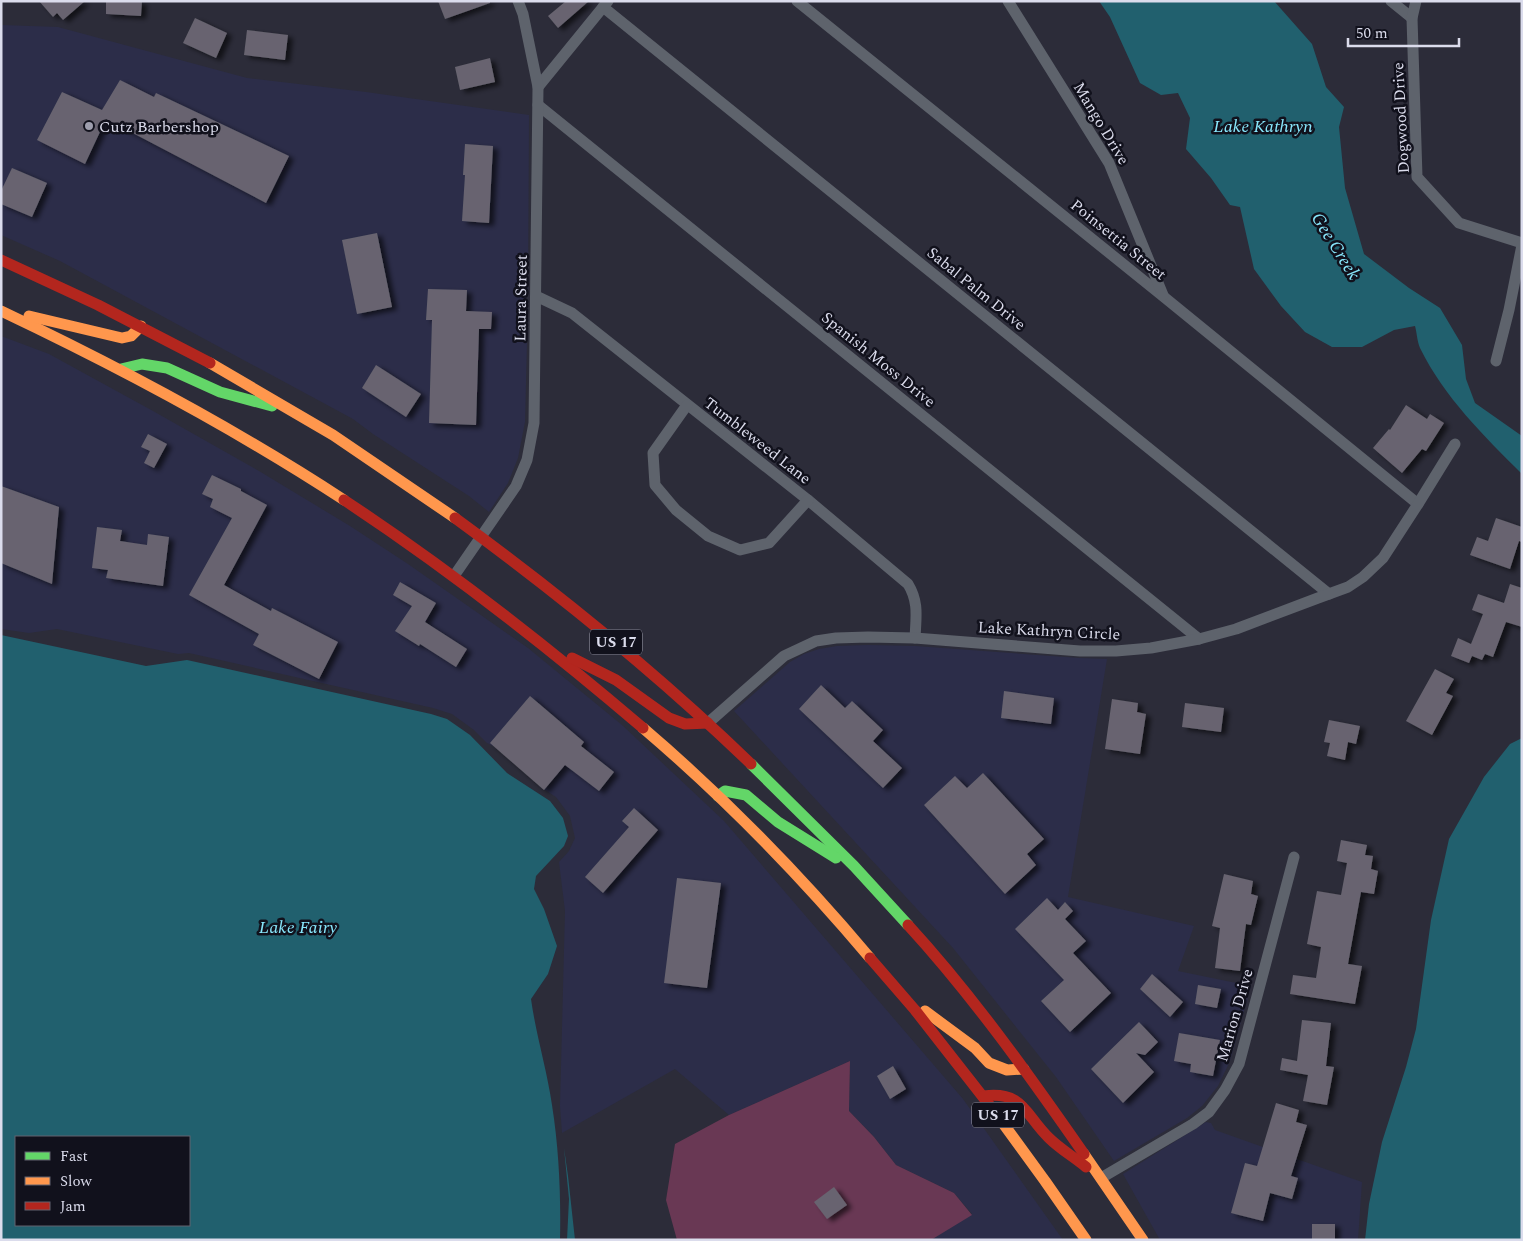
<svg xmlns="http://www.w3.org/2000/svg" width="1523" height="1241" viewBox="0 0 1523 1241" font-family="Spectral,serif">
  <defs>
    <filter id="shadow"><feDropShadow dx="5" dy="3" stdDeviation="2.5" flood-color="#0009"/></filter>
  </defs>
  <rect width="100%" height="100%" fill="#2c2c39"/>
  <g fill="#2c2d49">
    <polygon points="1,25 58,27 247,78 366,92 529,115 528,294 525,299 528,301 525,422 518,458 508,483 489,512 469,496 373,434 353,419 60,261 1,235"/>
    <polygon points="1,336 49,354 153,411 259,471 350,526 408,564 528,648 622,725 724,821 963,1099 1063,1240 931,1240 972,1214 954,1193 896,1165 874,1137 849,1111 850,1061 729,1115 675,1069 562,1133 560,1106 565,911 559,862 569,851 575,838 570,816 556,797 539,786 532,771 506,752 487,743 474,730 452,714 433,708 189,653 178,654 57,629 29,633 1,629"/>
    <polygon points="868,645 915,646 1079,658 1107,659 1068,897 1194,926 1178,971 1251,986 1230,1061 1218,1086 1202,1106 1187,1118 1114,1161 1056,1077 953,948 734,711 790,662 804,654 819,649 837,646"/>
    <polygon points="1206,1122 1211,1123 1215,1130 1362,1182 1358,1240 1160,1240 1123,1174"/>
  </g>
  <polygon fill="#693854" points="850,1061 849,1111 874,1137 896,1165 954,1193 972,1215 931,1240 677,1240 666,1200 675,1144 729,1115"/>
  <g fill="#21606e" fill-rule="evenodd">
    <path d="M1099,1h175l38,43 14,43 18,20 -5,20 6,61 19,66 45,34 31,20 22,37 4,34 9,24 47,33v38c-38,-38 -78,-77 -102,-126 -3,-7 -3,-15 -5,-22l-21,4 -32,17h-30l-27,-15 -24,-26 -27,-37 -14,-62 -10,-2 -19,-27 -25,-29 4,-31 -12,-25 -17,2 -21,-12 -30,-66z"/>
    <path d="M1,635l145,31 41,-6 244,54 16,5 23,16 37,38 43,28 13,17 5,18 -4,10 -28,30 -2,13 10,20 13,37 -9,28 -17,25c5,36 16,71 21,106 7,44 9,90 8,135h-559zM16,1137h173v88h-173z"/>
    <polygon points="1522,738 1522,1240 1365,1240 1369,1204 1382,1142 1406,1067 1416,1029 1431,920 1449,839 1484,777 1510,744"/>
    <polygon points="564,1148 568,1176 575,1240 567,1240 569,1199"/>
  </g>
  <g fill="#67646f" filter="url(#shadow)">
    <polygon points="39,1 85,1 63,20 57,13 53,17"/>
    <polygon points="106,1 142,1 141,16 106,14"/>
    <polygon points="438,1 490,1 490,3 445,19"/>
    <polygon points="566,1 589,1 558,28 548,16"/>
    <polygon points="195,18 227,33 216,58 183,43"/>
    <polygon points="247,30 288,35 285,60 244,55"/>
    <polygon points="490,58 495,82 460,90 455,67"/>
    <polygon points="120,80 154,97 156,93 289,156 266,203 106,119 85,164 37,140 62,92 102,110"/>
    <polygon points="465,144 493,146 489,223 462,221 465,175 463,175"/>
    <polygon points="12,168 47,183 32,217 1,204 1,191"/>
    <polygon points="377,233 392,307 357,314 342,240"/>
    <polygon points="428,289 467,290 466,311 492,312 491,329 479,329 476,425 429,423 432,320 426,320"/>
    <polygon points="376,365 421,394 406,417 362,388"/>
    <polygon points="1406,405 1427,419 1430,414 1444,423 1426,451 1422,449 1402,473 1373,448 1389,429 1390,430"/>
    <polygon points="148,434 167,444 154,468 144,463 150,451 141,447"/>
    <polygon points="212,475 241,489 241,491 267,505 224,585 271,611 272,608 338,642 319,679 253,645 259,634 189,595 232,518 210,507 213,499 202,494"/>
    <polygon points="1,486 59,507 52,584 1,563"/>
    <polygon points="1496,518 1522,527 1522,542 1519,541 1510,569 1470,555 1477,537 1488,541"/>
    <polygon points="97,527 122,530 120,541 147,545 148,534 169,537 163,586 106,578 108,570 92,568"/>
    <polygon points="400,582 436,603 425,622 467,649 456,667 420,644 419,646 395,631 412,606 393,595"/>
    <polygon points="1510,584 1522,588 1522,627 1506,622 1493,657 1485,654 1482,660 1472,656 1469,663 1451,656 1458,638 1471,644 1483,614 1472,610 1478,594 1504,603"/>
    <polygon points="1435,669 1454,679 1446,693 1453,696 1432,735 1406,721"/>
    <polygon points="821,685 845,708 852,701 883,730 873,741 902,768 883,788 799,709"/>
    <polygon points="1004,691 1054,698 1051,724 1001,718"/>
    <polygon points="530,696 584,742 581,746 614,772 599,791 565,765 544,790 490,743"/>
    <polygon points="1112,699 1138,703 1137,712 1146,714 1140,754 1105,749"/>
    <polygon points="1185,703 1224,708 1221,732 1182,727"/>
    <polygon points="1329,720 1360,726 1356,744 1348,742 1345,760 1327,756 1330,743 1324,742"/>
    <polygon points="983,773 1044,839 1027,854 1036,865 1005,894 924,805 955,776 967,788"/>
    <polygon points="634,808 658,830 603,893 585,877 629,827 622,821"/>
    <polygon points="1341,840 1367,845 1365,855 1373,856 1371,869 1378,871 1374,894 1361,892 1348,964 1362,966 1355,1004 1290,994 1293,975 1316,978 1321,947 1307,944 1317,891 1341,895 1347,863 1337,861"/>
    <polygon points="1224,874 1253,881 1251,894 1258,896 1251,925 1246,924 1240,971 1215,968 1220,928 1212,926"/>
    <polygon points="677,878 721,883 707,988 664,983"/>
    <polygon points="1047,898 1058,910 1065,902 1073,911 1065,919 1086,941 1073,953 1111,993 1070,1032 1041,1001 1064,980 1015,929"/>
    <polygon points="1152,974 1183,1002 1170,1017 1140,989"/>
    <polygon points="1198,985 1221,989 1217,1008 1195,1004"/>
    <polygon points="1302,1020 1331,1023 1326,1066 1334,1067 1327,1105 1303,1101 1308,1075 1280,1070 1282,1058 1297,1061"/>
    <polygon points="1139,1022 1158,1042 1145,1055 1136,1053 1154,1072 1123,1103 1091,1069"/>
    <polygon points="1179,1033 1220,1040 1213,1076 1190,1072 1191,1064 1174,1061"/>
    <polygon points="893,1066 906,1089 890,1099 877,1076"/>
    <polygon points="1276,1103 1299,1110 1296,1122 1307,1125 1291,1176 1298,1178 1292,1199 1270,1193 1263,1221 1231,1213 1245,1163 1257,1166"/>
    <polygon points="834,1187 847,1205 827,1219 814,1202"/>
    <rect x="1312" y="1224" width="23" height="16"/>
  </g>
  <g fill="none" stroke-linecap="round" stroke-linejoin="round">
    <g stroke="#5e636c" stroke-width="11">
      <polyline points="797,1 1164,297 1418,504"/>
      <polyline points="1008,1 1109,163 1163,295"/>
      <polyline points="1391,1 1412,18"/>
      <polyline points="1416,1 1412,18 1417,177 1459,223 1522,243"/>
      <polyline points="603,7 1329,594"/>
      <polyline points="538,87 608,1"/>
      <polyline points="538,105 1199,639"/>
      <path d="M536,296l36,17 236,187 100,84c11,18 8,33 7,54"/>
      <polyline points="1496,361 1509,310 1522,245"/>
      <polyline points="687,405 653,453 655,485 676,510 708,536 740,550 769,543 808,500"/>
      <polyline points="454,576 516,486 527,460 534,423 538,87 523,14 518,1"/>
      <polyline points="708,723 784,656 816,641 836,638 868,637 915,638 1080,651 1116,651 1151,648 1199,639 1236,629 1318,598 1348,587 1363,577 1383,558 1418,504 1455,444"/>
      <polyline points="1101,1178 1193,1124 1209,1112 1225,1090 1239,1064 1294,857"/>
    </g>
    <g stroke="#63d668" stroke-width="11">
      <polyline points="121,369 142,364 167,368 220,392 272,406"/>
      <polyline points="751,764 854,866 908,925"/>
      <polyline points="718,796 725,791 746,795 778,822 836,858"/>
    </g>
    <g stroke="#ff974d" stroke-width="11">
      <path d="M1,311c118,56 233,117 343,189"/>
      <polyline points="29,316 122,338 131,336 141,326"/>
      <polyline points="210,363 333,435 455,518"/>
      <path d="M643,728c82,70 158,148 227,230"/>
      <polyline points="925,1011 975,1048 989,1063 1007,1070 1024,1069"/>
      <polyline points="994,1111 1045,1181 1086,1240"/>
      <polyline points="1084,1154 1143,1240"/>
    </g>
    <g stroke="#b3261e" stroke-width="11">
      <polyline points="1,260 98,305 210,363"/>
      <path d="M344,500c106,70 203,146 299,228"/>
      <path d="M455,518c104,76 204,157 296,246"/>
      <polyline points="572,658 616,680 669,718 685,724 708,723"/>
      <path d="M908,925c65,71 121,150 176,229"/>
      <polyline points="870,958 915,1010 994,1111"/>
      <path d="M984,1096c40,-5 41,19 65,42 11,11 25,19 37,29"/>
    </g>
  </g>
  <circle fill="#9e9ead" stroke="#11111c" stroke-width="2" cx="89" cy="126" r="5"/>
  <g text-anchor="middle" stroke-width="5" stroke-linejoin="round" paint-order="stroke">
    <g fill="#11111c" stroke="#9e9fae" stroke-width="1">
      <rect x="590" y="629.5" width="52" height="25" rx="4"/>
      <rect x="972" y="1102.5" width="52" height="25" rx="4"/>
    </g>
    <g font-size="15" font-weight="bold" fill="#dbdcec">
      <text x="616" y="647">US 17</text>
      <text x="998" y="1120">US 17</text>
    </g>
    <g font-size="16" fill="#dbdcec" stroke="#11111c">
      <text transform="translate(1400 118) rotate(-93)" y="6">Dogwood Drive</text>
      <text transform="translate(1102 123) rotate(59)" y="6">Mango Drive</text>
      <text transform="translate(1119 239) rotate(39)" y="6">Poinsettia Street</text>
      <text transform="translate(977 288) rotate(39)" y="6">Sabal Palm Drive</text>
      <text transform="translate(520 298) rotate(-89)" y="6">Laura Street</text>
      <text transform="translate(879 359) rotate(39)" y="6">Spanish Moss Drive</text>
      <text transform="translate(758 440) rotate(38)" y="6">Tumbleweed Lane</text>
      <text transform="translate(1049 630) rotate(3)" y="6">Lake Kathryn Circle</text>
      <text transform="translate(1234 1015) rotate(-74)" y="6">Marion Drive</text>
    </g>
    <g font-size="16" fill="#dbdcec" stroke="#11111c" text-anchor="start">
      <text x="99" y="132">Cutz Barbershop</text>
    </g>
    <g font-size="18" font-style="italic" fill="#88e7fc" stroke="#11111c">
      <text x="1263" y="132">Lake Kathryn</text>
      <text transform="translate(1336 246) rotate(58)" y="6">Gee Creek</text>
      <text x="298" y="933">Lake Fairy</text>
    </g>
  </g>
  <rect width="1523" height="1241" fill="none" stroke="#dbdcec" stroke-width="5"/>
  <rect x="15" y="1136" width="175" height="90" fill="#11111c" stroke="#62626f"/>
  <rect x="25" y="1152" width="25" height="8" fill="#63d668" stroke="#62626f"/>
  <text x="60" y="1161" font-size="15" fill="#dbdcec">Fast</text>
  <rect x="25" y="1177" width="25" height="8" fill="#ff974d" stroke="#62626f"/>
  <text x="60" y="1186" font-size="15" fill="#dbdcec">Slow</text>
  <rect x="25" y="1202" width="25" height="8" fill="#b3261e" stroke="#62626f"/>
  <text x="60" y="1211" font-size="15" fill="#dbdcec">Jam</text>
  <path d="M1348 38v8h111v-8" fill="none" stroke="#dbdcec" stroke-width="2.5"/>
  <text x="1356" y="38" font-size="15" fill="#dbdcec" stroke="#11111c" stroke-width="4" paint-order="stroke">50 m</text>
</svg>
